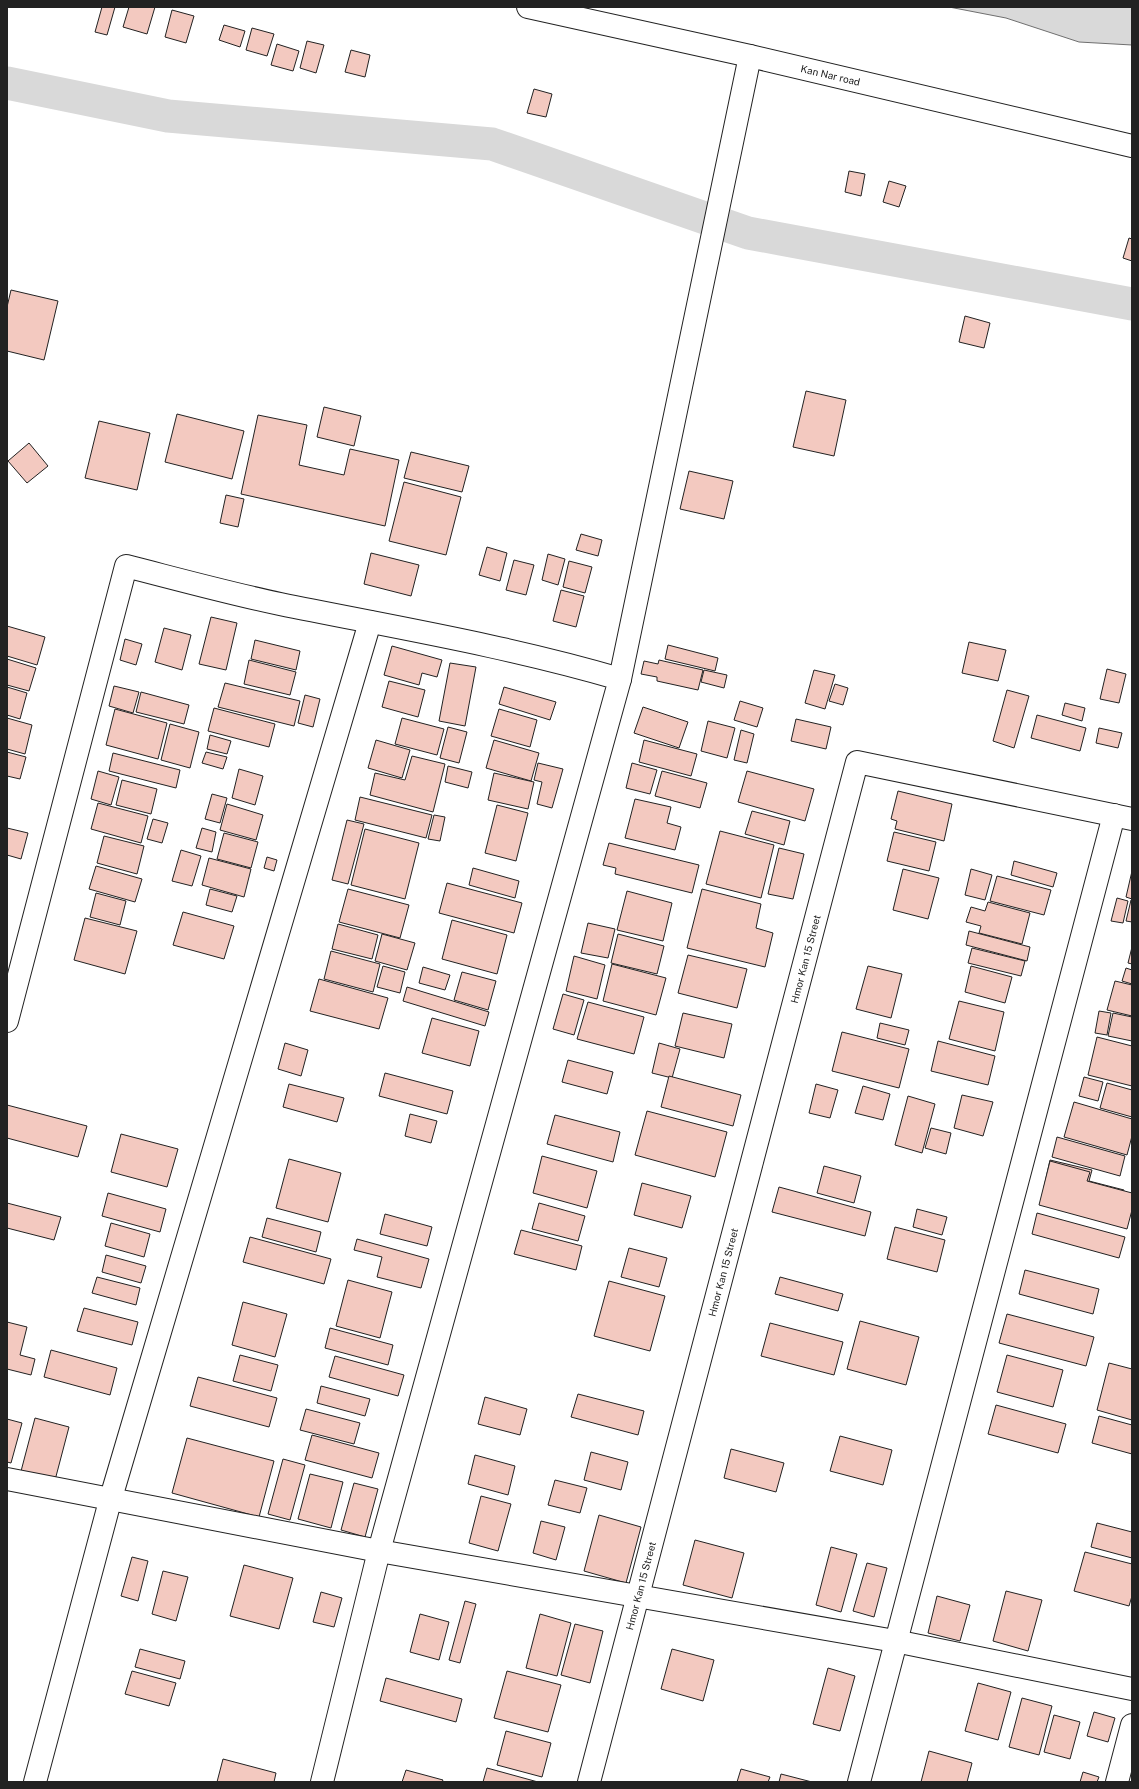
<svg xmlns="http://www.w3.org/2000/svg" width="1139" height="1789" viewBox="0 0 1139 1789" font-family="'Public Sans',sans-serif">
  <rect width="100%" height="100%" fill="#fff"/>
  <polygon fill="#d9d9d9" stroke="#6f6f6f" points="949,7 1132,7 1132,45 1079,42 1006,18"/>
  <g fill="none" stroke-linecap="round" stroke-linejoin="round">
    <polyline stroke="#d9d9d9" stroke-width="33" points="7,83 168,116 492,144 748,233 1132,304"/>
  </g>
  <g fill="#f3c9c0" stroke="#222">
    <polygon points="102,7 115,7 107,35 95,32"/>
    <polygon points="129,7 155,7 147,34 123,27"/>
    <polygon points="172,10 194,16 186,43 165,37"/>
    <polygon points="224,25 245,31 240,47 219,40"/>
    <polygon points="252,28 274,34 267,56 246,50"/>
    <polygon points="307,41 324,45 316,73 300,68"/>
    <polygon points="277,44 299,51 293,71 271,65"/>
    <polygon points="351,50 370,55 365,77 345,72"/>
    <polygon points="534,89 552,94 546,117 527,113"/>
    <polygon points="849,171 865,174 861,196 845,192"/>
    <polygon points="889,181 906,186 899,207 883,202"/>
    <polygon points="1129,238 1132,239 1132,261 1123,258"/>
    <polygon points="11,290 58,301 44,360 7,351 7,307"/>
    <polygon points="965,316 990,323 984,348 959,342"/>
    <polygon points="806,391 846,400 834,456 793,447"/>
    <polygon points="324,407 361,416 354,446 317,437"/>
    <polygon points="177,414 244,431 232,479 165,462"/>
    <polygon points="258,415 307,425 299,465 344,475 350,449 399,460 385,526 241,494"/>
    <polygon points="99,421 150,433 137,490 85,478"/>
    <polygon points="29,443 48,466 27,483 8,461"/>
    <polygon points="411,452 469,466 462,492 404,478"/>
    <polygon points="689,471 733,481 724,519 680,509"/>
    <polygon points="404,482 461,497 446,555 389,541"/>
    <polygon points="226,495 244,499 238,527 220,523"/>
    <polygon points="581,534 602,540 598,556 576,550"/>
    <polygon points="487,547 507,553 500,581 479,575"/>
    <polygon points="371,553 419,565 411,596 364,584"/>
    <polygon points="548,554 565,559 558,585 542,580"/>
    <polygon points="514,560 534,565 526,595 506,590"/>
    <polygon points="569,561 592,567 585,593 563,587"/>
    <polygon points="561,590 584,596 576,627 553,621"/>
    <polygon points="211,617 237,623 226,670 199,664"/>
    <polygon points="7,626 45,637 37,665 7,656"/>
    <polygon points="164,628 191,635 182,670 155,662"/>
    <polygon points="125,639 142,644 136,665 120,660"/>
    <polygon points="255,640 300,651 296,670 251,659"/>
    <polygon points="969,642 1006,650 998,681 962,673"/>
    <polygon points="668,645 718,658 715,671 665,659"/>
    <polygon points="392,646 442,660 437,677 422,673 419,685 384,675"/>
    <polygon points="7,659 36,668 29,691 7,685"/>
    <polygon points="249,660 296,672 290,695 244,684"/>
    <polygon points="659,660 703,670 698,690 657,681 657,677 641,674 644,661 658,664"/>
    <polygon points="450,663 476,667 465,726 439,721"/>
    <polygon points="1107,669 1126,674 1119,703 1100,699"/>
    <polygon points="704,670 727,675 724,688 701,682"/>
    <polygon points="814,670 835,675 825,709 805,703"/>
    <polygon points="389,681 425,690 418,717 382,707"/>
    <polygon points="225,683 300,701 294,726 218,707"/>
    <polygon points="835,684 848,688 843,705 829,701"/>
    <polygon points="114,686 139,692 133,713 109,706"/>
    <polygon points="7,687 27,693 20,719 7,715"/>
    <polygon points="504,687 556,702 550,720 499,704"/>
    <polygon points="1007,690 1029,696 1014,748 993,741"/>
    <polygon points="141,692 189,705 184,724 136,712"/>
    <polygon points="305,695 320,699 313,727 298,723"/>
    <polygon points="740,701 763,708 757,727 734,720"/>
    <polygon points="1065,703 1085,708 1082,721 1062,715"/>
    <polygon points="643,707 688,722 679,748 634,733"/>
    <polygon points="214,708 275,724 269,747 208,731"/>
    <polygon points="115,709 167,723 158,759 106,745"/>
    <polygon points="499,709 537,720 530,747 491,736"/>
    <polygon points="1037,715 1086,728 1080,751 1031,738"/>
    <polygon points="7,718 32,725 25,754 7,749"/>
    <polygon points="402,718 444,729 437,755 395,744"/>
    <polygon points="796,719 831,727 826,749 791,741"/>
    <polygon points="708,721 735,728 727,758 701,751"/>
    <polygon points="170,724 199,732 190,768 161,760"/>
    <polygon points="448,727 467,732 459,763 440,758"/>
    <polygon points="1099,728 1122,733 1118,748 1096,743"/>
    <polygon points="741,730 754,734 747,763 734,760"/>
    <polygon points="210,735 231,741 227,754 207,749"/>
    <polygon points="376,740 410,750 402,778 368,768"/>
    <polygon points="494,740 539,753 531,781 486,768"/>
    <polygon points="644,740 697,754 691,776 639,762"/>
    <polygon points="7,752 26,757 20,779 7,776"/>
    <polygon points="206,752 227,757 223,769 202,763"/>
    <polygon points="113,753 180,770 176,788 109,771"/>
    <polygon points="412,756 445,764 433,812 370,795 375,773 405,780"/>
    <polygon points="538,763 563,769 552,808 537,804 542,782 534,780"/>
    <polygon points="632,763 657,770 650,794 626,788"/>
    <polygon points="448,766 472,772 468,788 445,782"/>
    <polygon points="239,769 263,776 255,805 232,798"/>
    <polygon points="98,771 119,777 111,805 91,799"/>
    <polygon points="662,771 707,783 700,808 655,796"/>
    <polygon points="747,771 814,789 805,821 738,802"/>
    <polygon points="494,773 534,782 528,809 488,800"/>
    <polygon points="122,780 157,789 151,814 116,805"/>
    <polygon points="898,791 952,804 944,841 895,829 897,821 891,819"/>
    <polygon points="212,794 227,798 220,823 205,819"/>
    <polygon points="360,797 432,815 426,838 355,820"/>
    <polygon points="635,799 671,807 667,823 681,827 675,850 625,838"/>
    <polygon points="98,803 148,816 141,843 91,829"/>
    <polygon points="227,804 263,815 256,840 220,830"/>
    <polygon points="497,805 528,813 516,861 485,853"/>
    <polygon points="752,811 790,821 784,845 745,834"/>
    <polygon points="434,815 445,817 440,841 428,839"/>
    <polygon points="153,819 168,823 162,843 147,839"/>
    <polygon points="347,820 364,824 348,884 332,880"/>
    <polygon points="7,828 28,833 21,859 7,855"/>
    <polygon points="202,828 216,832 212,852 196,848"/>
    <polygon points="365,829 419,843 405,899 351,885"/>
    <polygon points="720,831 774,845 761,898 706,884"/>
    <polygon points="894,832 936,842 929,871 887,861"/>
    <polygon points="224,833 258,842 251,868 217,859"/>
    <polygon points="104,836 144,846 137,874 97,863"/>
    <polygon points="609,843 699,865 692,893 615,874 616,868 603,865"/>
    <polygon points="779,848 804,854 793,899 768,894"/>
    <polygon points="181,850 201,856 192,886 172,881"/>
    <polygon points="267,857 277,860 274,871 264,868"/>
    <polygon points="209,858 251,869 244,897 202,885"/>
    <polygon points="1014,861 1057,873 1053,887 1011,875"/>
    <polygon points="96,866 142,879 135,902 89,889"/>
    <polygon points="473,868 519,881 515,898 469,885"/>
    <polygon points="903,869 939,878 928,919 893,910"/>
    <polygon points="971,869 992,875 985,900 965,895"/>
    <polygon points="1132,871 1132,899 1126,897"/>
    <polygon points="997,876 1051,890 1044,915 990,901"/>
    <polygon points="447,883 522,903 514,933 439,913"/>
    <polygon points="210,889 237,896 232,912 206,905"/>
    <polygon points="348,889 409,905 400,938 339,922"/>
    <polygon points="702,889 761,904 756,928 773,933 765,967 687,948"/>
    <polygon points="627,891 672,903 663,941 617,930"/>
    <polygon points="96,893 126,901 120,925 90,917"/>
    <polygon points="1117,898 1128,901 1123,923 1111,921"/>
    <polygon points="1131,900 1132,901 1132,922 1126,921"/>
    <polygon points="988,902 1030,913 1022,944 979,933 981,926 966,922 971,907 985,911"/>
    <polygon points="183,912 234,926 224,959 173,945"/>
    <polygon points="85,918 137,931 125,974 74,960"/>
    <polygon points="452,920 507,935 497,974 442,959"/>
    <polygon points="588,923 615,929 608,958 581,953"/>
    <polygon points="338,924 378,935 372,959 332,949"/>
    <polygon points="969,931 1030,947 1027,961 966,945"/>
    <polygon points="382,934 415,943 407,970 375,961"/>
    <polygon points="618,934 664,946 657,974 611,963"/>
    <polygon points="1132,947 1132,964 1128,963"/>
    <polygon points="972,948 1025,961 1021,976 968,963"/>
    <polygon points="331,951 380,964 373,992 324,979"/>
    <polygon points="688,955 747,969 737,1008 678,993"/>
    <polygon points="574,956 605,965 597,999 566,991"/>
    <polygon points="612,964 666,978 656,1015 603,1001"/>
    <polygon points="383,966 405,972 400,993 377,987"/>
    <polygon points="868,966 902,974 891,1018 856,1009"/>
    <polygon points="971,966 1012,977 1005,1003 965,992"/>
    <polygon points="423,967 450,975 445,990 419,983"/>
    <polygon points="1126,968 1132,970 1132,984 1122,981"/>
    <polygon points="462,972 496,981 488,1010 454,1000"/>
    <polygon points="319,979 388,998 379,1029 310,1011"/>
    <polygon points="1115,981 1132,985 1132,1016 1107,1010"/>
    <polygon points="407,987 489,1012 485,1026 403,1001"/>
    <polygon points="563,994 584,1000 574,1035 553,1029"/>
    <polygon points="959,1001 1004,1012 995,1051 949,1039"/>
    <polygon points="588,1002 644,1017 634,1054 577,1039"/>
    <polygon points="1099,1011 1111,1013 1107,1035 1095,1033"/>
    <polygon points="683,1013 732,1024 724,1058 675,1046"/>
    <polygon points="1113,1013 1132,1017 1132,1041 1108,1036"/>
    <polygon points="432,1018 479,1031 470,1066 422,1053"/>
    <polygon points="880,1023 909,1030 905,1045 877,1038"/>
    <polygon points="842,1032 909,1049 899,1088 832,1071"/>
    <polygon points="1097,1037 1132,1046 1132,1086 1088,1075"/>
    <polygon points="938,1041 995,1056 988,1085 931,1071"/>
    <polygon points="285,1043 308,1050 301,1076 278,1069"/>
    <polygon points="659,1043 680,1049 672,1078 652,1073"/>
    <polygon points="568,1060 613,1072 607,1094 562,1082"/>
    <polygon points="385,1073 453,1091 447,1114 379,1096"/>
    <polygon points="669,1076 741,1095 733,1126 661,1107"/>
    <polygon points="1084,1077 1103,1082 1098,1101 1079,1096"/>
    <polygon points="1107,1083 1132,1090 1132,1117 1100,1108"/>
    <polygon points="289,1084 344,1098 337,1122 283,1107"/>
    <polygon points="816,1084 838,1090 830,1118 809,1113"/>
    <polygon points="863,1086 890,1094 883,1120 855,1113"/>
    <polygon points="962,1095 993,1102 983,1136 954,1128"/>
    <polygon points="908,1096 935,1104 922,1153 895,1145"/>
    <polygon points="1074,1102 1132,1119 1132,1136 1127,1155 1064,1137"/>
    <polygon points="7,1105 87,1126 78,1157 7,1138"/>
    <polygon points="647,1111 727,1132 715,1177 635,1155"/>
    <polygon points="410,1114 437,1121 431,1143 405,1136"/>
    <polygon points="555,1115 620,1132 613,1162 547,1144"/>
    <polygon points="931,1128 951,1133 946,1154 925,1148"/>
    <polygon points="121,1134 178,1149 167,1187 111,1172"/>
    <polygon points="1057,1137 1125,1156 1120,1176 1052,1157"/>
    <polygon points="542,1156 597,1171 587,1208 533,1193"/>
    <polygon points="289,1159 341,1173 328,1222 276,1208"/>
    <polygon points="1050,1160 1092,1170 1089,1181 1124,1190 1120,1206 1044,1187"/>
    <polygon points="1050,1161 1090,1172 1087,1181 1132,1193 1132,1210 1127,1229 1039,1205"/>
    <polygon points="824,1166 861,1176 854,1203 817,1193"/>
    <polygon points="642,1183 691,1196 682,1228 634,1215"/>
    <polygon points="779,1187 871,1212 865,1236 772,1212"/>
    <polygon points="108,1193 166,1209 160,1232 102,1216"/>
    <polygon points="7,1203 61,1217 54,1240 7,1228"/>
    <polygon points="539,1203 585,1216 578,1241 532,1229"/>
    <polygon points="917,1209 947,1217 942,1235 913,1227"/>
    <polygon points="1037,1213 1125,1237 1119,1258 1032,1234"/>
    <polygon points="385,1214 432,1227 427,1246 380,1234"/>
    <polygon points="267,1218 321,1232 316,1252 262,1237"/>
    <polygon points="111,1223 150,1234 144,1257 105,1246"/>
    <polygon points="895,1227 945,1240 937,1272 887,1259"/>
    <polygon points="521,1230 582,1246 576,1270 514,1254"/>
    <polygon points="250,1237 331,1259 324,1284 243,1262"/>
    <polygon points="357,1239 429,1259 421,1288 377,1277 382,1257 354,1250"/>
    <polygon points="629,1248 667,1258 659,1287 621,1277"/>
    <polygon points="106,1255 146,1266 141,1283 102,1272"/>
    <polygon points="1025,1270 1099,1289 1093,1314 1019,1294"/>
    <polygon points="97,1277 140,1288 136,1305 92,1293"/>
    <polygon points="780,1277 843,1294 838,1311 775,1294"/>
    <polygon points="348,1280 392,1292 380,1338 336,1326"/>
    <polygon points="609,1281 665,1296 650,1351 594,1336"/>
    <polygon points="243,1302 287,1314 275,1357 232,1345"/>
    <polygon points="84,1308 138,1322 132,1345 77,1331"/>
    <polygon points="1007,1314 1094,1337 1086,1366 999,1343"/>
    <polygon points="860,1321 919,1337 906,1385 847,1369"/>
    <polygon points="7,1322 27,1327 20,1355 35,1359 31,1375 7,1369"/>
    <polygon points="770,1323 843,1342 834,1375 761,1356"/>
    <polygon points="330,1328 393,1345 388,1365 325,1348"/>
    <polygon points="51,1350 117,1368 110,1395 44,1377"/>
    <polygon points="240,1355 278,1365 271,1391 233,1381"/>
    <polygon points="1007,1355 1063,1370 1053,1407 997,1392"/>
    <polygon points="335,1356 404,1375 398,1396 329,1377"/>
    <polygon points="1109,1363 1132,1369 1132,1420 1097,1410"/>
    <polygon points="198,1377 277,1398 269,1427 190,1406"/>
    <polygon points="321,1386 370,1399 365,1416 317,1403"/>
    <polygon points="578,1394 644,1411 638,1435 571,1417"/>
    <polygon points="485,1397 527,1409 520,1435 478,1424"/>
    <polygon points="996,1405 1066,1424 1058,1453 988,1434"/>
    <polygon points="306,1409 360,1423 354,1444 300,1430"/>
    <polygon points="1099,1416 1132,1425 1132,1454 1092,1443"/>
    <polygon points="35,1418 69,1427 54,1484 20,1475"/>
    <polygon points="7,1419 22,1423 11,1463 7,1462"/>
    <polygon points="312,1435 379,1453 372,1478 305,1460"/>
    <polygon points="840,1436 892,1450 883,1485 830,1471"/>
    <polygon points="187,1438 274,1461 259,1517 172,1493"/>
    <polygon points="731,1449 784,1463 776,1492 724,1478"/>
    <polygon points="591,1452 628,1462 621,1490 584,1480"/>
    <polygon points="475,1455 515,1466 508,1495 468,1484"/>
    <polygon points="283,1459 305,1465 290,1520 268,1514"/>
    <polygon points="310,1474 343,1482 331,1528 298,1519"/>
    <polygon points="555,1480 587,1488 580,1513 548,1505"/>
    <polygon points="354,1483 378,1489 365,1537 341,1530"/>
    <polygon points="481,1496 511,1504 498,1551 469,1543"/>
    <polygon points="599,1515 641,1527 626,1583 584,1571"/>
    <polygon points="541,1521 565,1527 556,1560 533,1553"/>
    <polygon points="1097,1523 1132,1532 1132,1558 1091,1547"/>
    <polygon points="695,1540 744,1553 732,1598 683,1585"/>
    <polygon points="831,1547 857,1554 841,1612 816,1605"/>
    <polygon points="1085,1552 1132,1564 1132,1596 1129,1606 1074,1591"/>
    <polygon points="132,1557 148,1561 138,1601 121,1596"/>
    <polygon points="867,1563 887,1568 874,1617 853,1611"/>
    <polygon points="244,1565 293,1578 279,1629 230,1616"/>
    <polygon points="163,1571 188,1577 176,1621 152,1614"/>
    <polygon points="1006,1591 1042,1600 1028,1651 993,1641"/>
    <polygon points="321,1592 342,1598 334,1627 313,1622"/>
    <polygon points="937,1596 970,1605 960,1641 928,1633"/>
    <polygon points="465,1601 476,1604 460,1663 449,1660"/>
    <polygon points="420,1614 449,1622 439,1660 410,1652"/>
    <polygon points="540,1614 571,1623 557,1676 526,1668"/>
    <polygon points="575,1624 603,1631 590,1683 561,1675"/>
    <polygon points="140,1649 185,1661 180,1679 135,1667"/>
    <polygon points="672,1649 714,1660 703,1701 661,1689"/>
    <polygon points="828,1668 855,1676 840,1731 813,1724"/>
    <polygon points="132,1671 176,1683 169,1706 125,1694"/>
    <polygon points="507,1671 561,1685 548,1732 494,1718"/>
    <polygon points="386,1678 462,1699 456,1722 380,1701"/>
    <polygon points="978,1683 1011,1692 998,1740 965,1731"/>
    <polygon points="1022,1698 1052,1706 1039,1755 1009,1747"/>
    <polygon points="1094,1712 1115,1718 1108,1742 1087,1736"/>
    <polygon points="1054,1715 1080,1722 1070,1759 1044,1752"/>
    <polygon points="506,1731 551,1743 542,1777 497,1765"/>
    <polygon points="929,1751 972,1763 967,1782 921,1782"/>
    <polygon points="223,1759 276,1773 274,1782 217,1782"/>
    <polygon points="487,1768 538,1782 483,1782"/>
    <polygon points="741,1769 770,1777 768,1782 737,1782"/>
    <polygon points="406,1770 443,1780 442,1782 402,1782"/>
    <polygon points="1083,1772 1099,1777 1097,1782 1080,1782"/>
    <polygon points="781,1774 812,1782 779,1782"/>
  </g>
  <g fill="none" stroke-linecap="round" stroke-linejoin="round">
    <g stroke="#222" stroke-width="24">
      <g id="street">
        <polyline points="620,679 750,56"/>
        <path d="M7,1021l119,-455c51,13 102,27 154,38 113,23 228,42 340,75l-241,872 -57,231"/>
        <polyline points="7,1479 379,1551 895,1641 1132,1689"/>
        <polyline points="35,1782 110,1501 370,622"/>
        <path id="s1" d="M589,1782l268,-1020 275,57"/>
        <polyline points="859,1782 1114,815"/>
        <polyline points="1117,1782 1132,1725"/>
      </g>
    </g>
    <g stroke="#222" stroke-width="24">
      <g id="secondary">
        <path id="s2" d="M528,7l222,49 382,90"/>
      </g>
    </g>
    <use href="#street" stroke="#fff" stroke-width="22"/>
    <use href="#secondary" stroke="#fff" stroke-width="22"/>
  </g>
  <g text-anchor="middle" stroke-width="3" stroke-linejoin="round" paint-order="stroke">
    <g font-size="10" fill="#222" stroke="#fff">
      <text dy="4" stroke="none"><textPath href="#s2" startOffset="310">Kan Nar road</textPath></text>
      <text dy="4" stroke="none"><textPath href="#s1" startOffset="851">Hmor Kan 15 Street</textPath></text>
      <text dy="4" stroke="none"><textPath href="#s1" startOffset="527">Hmor Kan 15 Street</textPath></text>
      <text dy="4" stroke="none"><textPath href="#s1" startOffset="203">Hmor Kan 15 Street</textPath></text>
    </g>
  </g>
  <rect width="1139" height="1789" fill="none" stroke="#222222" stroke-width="16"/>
</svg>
